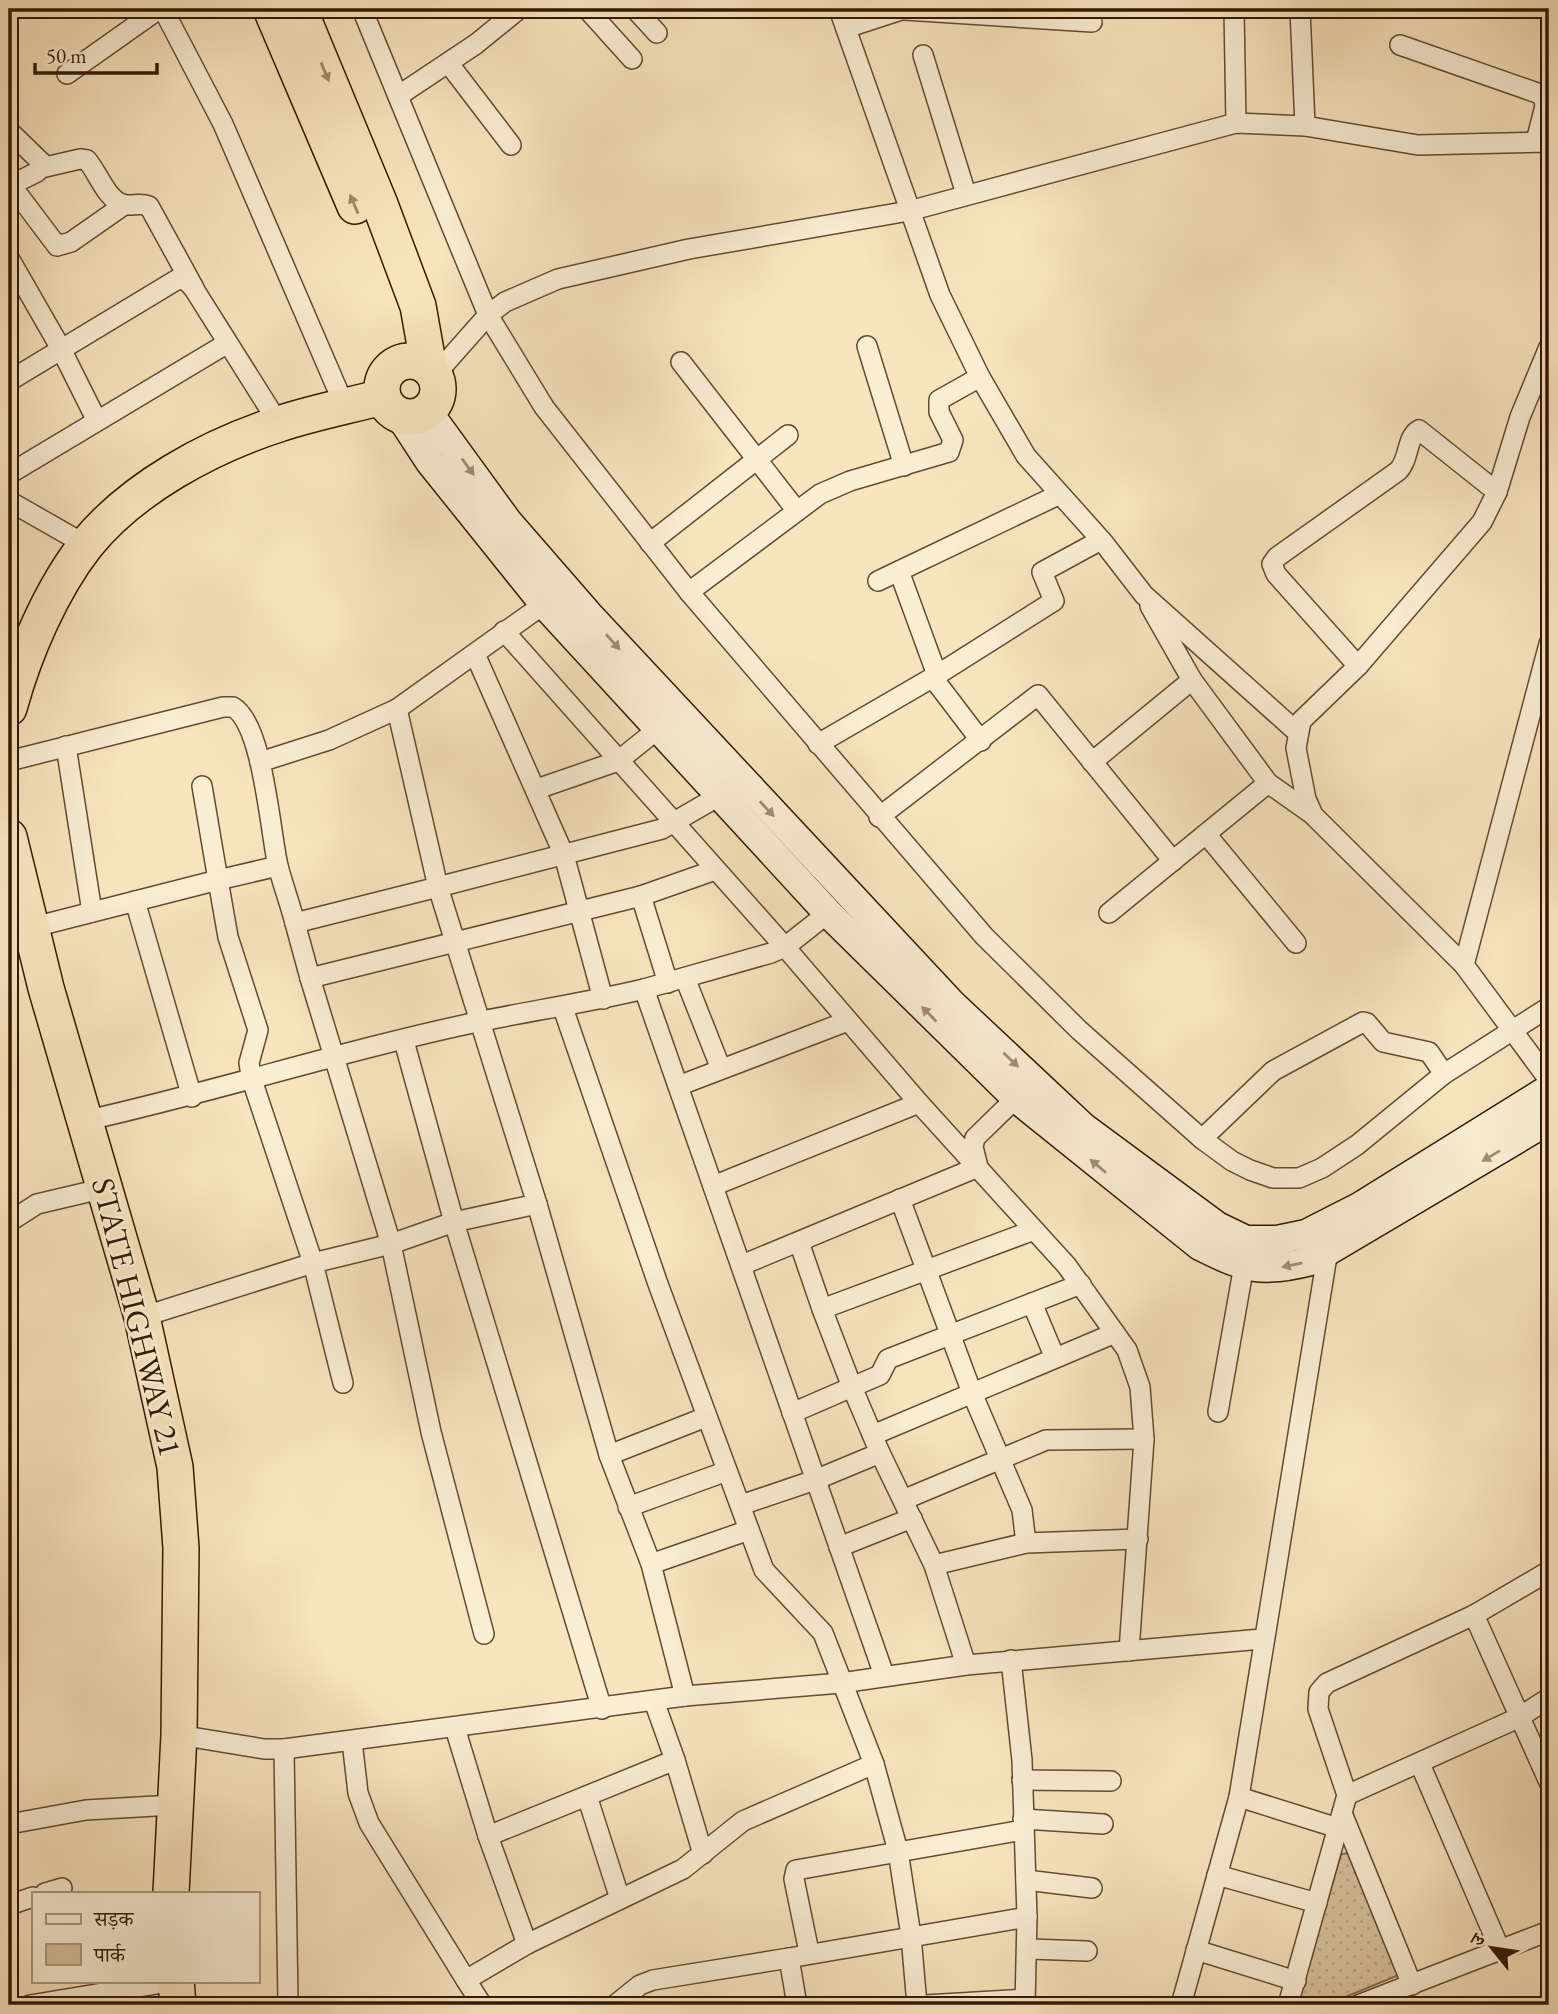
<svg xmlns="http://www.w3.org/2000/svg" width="1558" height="2014" viewBox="0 0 1558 2014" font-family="'EB Garamond','Noto Serif Devanagari',serif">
  <defs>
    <pattern id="green-dots" width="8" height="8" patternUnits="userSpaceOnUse" patternTransform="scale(1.75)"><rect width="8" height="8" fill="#d7c29e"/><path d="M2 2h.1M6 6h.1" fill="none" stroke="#b9a686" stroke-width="1.8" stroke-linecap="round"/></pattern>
  </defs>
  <rect width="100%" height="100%" fill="#f8e5be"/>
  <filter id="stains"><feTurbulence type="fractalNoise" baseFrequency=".00286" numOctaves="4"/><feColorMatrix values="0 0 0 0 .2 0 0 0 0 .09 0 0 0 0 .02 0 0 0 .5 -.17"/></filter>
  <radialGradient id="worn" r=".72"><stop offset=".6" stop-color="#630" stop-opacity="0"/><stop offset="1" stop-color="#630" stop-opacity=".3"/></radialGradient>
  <polygon fill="url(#green-dots)" stroke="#866c4f" stroke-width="2" points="1350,1853 1399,1975 1326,2005 1297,2005 1341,1854"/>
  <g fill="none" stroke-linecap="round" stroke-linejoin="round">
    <g stroke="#654a30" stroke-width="22">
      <g id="street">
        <polyline points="163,9 223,124 345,407"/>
        <polyline points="362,9 488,315 544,407 689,592 984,936 1079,1030 1202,1139 1232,1161 1250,1170 1273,1178 1299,1178 1322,1168 1357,1145 1444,1074 1549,1007"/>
        <polyline points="587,9 632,59"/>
        <polyline points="635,9 657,33"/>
        <polyline points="839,9 940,295 980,377 1026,456 1103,542 1144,595 1297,732"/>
        <polyline points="1234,9 1236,123"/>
        <polyline points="1300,9 1305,126"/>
        <polyline points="905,10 1092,22"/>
        <polyline points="846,28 904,9"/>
        <polyline points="1400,45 1543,95 1545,106 1536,141"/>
        <polyline points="923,55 966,194"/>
        <polyline points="449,64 511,145"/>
        <polyline points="67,74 159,9"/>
        <polyline points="398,96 476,44 519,9"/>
        <polyline points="9,131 42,163 37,172 9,186"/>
        <path d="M41,168l39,-9 7,1c11,13 19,38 35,44 9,3 17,-2 27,2l45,82"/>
        <polyline points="11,185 57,246 71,242 124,205"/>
        <polyline points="9,258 60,347 97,421"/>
        <polyline points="867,346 904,466"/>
        <polyline points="681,362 797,511"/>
        <polyline points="435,375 488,315 505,302 558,279 689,249 909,211 1236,123 1305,126 1418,145 1549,142"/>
        <polyline points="9,381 178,279 187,281 194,289 279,424"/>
        <polyline points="9,474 226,344"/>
        <polyline points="9,501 86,545"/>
        <polyline points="650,543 788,435"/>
        <polyline points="899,571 937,675"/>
        <polyline points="878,581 1058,495"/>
        <polyline points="689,592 820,494 850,481 949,452 953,440 939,412 939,400 980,377"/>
        <polyline points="1150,606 1192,680 1268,783 1312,814"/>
        <polyline points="504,631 785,947 919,1103 1067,1266 1127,1350 1140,1387 1144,1439 1129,1651"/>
        <polyline points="1549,644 1464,965 1549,1080"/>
        <polyline points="475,654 564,855 603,999"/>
        <path d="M1358,666l-82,-92 -4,-10 5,-7 121,-86c12,-12 8,-34 21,-41l78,62"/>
        <polyline points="933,678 981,741"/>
        <polyline points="818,744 937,675 1054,601 1042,572 1101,540"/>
        <polyline points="66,746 92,912"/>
        <path d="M9,761l214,-54h10c30,17 37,124 45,159 5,19 12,38 17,57l143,-36 -41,-178"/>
        <polyline points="260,762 329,740 397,709 544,604"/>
        <polyline points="1092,762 1192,680"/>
        <polyline points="202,786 218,880 278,866"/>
        <polyline points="537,789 618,761 658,729"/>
        <polyline points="879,817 1038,695 1173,861"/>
        <polyline points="1206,834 1296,943"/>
        <polyline points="641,896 715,870"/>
        <polyline points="135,901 192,1097"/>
        <polyline points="828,913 785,947 771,953 644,989 884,1675"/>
        <polyline points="1109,913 1268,783"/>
        <polyline points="295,923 310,978 641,896 668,983"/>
        <polyline points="30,928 218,880 228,937 258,1030 249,1063 252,1080 313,1263 343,1383"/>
        <polyline points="1464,965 1313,815 1306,799 1296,748 1301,721 1358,666 1482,522 1497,492 1520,417 1549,347"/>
        <polyline points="310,978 391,1244 431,1432 484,1634"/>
        <polyline points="685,978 721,1069"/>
        <polyline points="563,1008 658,1284 764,1570 823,1633 874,1764 898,1851 911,1936 917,2005"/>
        <polyline points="404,1041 454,1222 602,1709"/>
        <polyline points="678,1086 848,1021"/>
        <path d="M84,1121c134,-30 264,-72 398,-100 54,-11 108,-19 162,-32"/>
        <polyline points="1202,1139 1273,1071 1363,1022 1367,1023 1383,1042 1429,1052 1444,1074"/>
        <polyline points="713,1186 919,1103"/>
        <polyline points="900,1199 972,1393 1022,1510 1026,1543"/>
        <polyline points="9,1222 37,1204 105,1188"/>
        <polyline points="799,1242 822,1309"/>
        <polyline points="742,1265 978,1167 973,1147 975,1138 1016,1098"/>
        <polyline points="1032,1303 1055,1358"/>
        <polyline points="142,1317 313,1263 391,1244 454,1222 537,1204"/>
        <polyline points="1218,1412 1244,1265"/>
        <polyline points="792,1413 852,1387 822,1309 1034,1230"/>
        <polyline points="873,1435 1115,1333"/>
        <polyline points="880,1453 934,1565 966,1665"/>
        <polyline points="609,1455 706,1417"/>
        <polyline points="903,1500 1046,1440 1144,1439"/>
        <polyline points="741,1505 815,1480 880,1453 852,1387 880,1375 888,1359 1081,1284"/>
        <polyline points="628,1507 727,1471"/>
        <polyline points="839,1547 912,1518"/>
        <polyline points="651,1564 749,1530"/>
        <polyline points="934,1565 1026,1543 1138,1539"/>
        <polyline points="1474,1615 1549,1782"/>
        <polyline points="685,1696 651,1564 609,1455 537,1204 438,887 662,829 719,796"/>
        <polyline points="654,1701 675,1760"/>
        <polyline points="455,1728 488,1836 527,1944 683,1869 743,1821 874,1764"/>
        <polyline points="179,1735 264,1749 284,1749 685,1696 841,1683 966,1665 1262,1639"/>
        <polyline points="352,1741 358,1793 369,1823 466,1980"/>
        <polyline points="284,1749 288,2002"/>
        <polyline points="1420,1764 1501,1952"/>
        <polyline points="1022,1780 1111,1781"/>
        <polyline points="1347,1795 1518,1718 1549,1698"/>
        <polyline points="587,1796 620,1899"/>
        <polyline points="1239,1797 1338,1828"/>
        <polyline points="1342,1813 1412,1985"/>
        <polyline points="1023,1819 1103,1824"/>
        <polyline points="9,1824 86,1810 173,1805"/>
        <polyline points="488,1836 675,1760 703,1854"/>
        <polyline points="1217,1875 1317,1903"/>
        <polyline points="1026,1880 1092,1888"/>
        <polyline points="45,1893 62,1888"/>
        <polyline points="9,1905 33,1897"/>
        <polyline points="1029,1949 1087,1951"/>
        <polyline points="1196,1950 1296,1981"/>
        <polyline points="809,1952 794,1879 796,1870 1023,1830"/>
        <polyline points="30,2005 175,1981"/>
        <polyline points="482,2005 466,1980 527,1944"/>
        <polyline points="615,2005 640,1985 653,1980 789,1958"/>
        <polyline points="797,2005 789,1958 1027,1917 1022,1760 1011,1660"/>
        <polyline points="925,2005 1025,1999"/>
        <polyline points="1025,2005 1027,1917"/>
        <polyline points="1181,2005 1239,1797 1328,1250"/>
        <polyline points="1288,2005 1347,1795 1318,1709 1319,1692 1327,1683 1474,1615 1549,1571"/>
        <polyline points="1358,2005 1549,1931"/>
      </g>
    </g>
    <g stroke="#341700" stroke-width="31">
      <g id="secondary">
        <polyline points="428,412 508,522 588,614 952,1004 1083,1127 1217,1226 1246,1240 1277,1240 1306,1234 1361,1206 1549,1089"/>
        <path d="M400,416l30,46 114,142 284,309 188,185 184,148c44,22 61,28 111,15l238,-141"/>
      </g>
    </g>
    <g stroke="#341700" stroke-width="38">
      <g id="highway">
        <polyline points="271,9 355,206"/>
        <polyline points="299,9 379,202 418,306 429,368"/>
        <circle cx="410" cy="389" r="28"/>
        <path d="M9,708c15,-55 42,-118 77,-163 46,-57 124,-99 193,-121 33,-11 69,-18 103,-27"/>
        <polyline points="9,837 46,988 142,1317 175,1467 181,1548 179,1735 171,1893"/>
        <polyline points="176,1981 178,2005"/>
      </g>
    </g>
    <use href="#street" stroke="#faeed5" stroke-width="19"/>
    <use href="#secondary" stroke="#faeed5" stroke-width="28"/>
    <use href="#highway" stroke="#f8e5be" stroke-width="35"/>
  </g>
  <defs><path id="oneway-solid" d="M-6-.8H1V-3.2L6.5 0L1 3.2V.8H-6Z" transform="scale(1.75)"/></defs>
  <g fill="#a08868">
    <use href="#oneway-solid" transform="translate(325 72) rotate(67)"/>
    <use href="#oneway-solid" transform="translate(354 204) rotate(-113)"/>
  </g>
  <g fill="#a18d75">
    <use href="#oneway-solid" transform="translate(468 467) rotate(54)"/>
    <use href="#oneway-solid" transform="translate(613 642) rotate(48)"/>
    <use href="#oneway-solid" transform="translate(767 809) rotate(47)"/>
    <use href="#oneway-solid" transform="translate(929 1014) rotate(-135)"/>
    <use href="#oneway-solid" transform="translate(1011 1060) rotate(44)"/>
    <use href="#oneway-solid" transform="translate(1491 1156) rotate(149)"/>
    <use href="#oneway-solid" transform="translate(1098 1166) rotate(-140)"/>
    <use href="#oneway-solid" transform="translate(1292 1265) rotate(168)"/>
  </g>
  <g text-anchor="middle" stroke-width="5" stroke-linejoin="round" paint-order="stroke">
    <g font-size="32" fill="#341700" stroke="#faeed5">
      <text transform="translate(137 1317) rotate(76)" y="11">STATE HIGHWAY 21</text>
    </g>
  </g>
  <rect width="1558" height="2014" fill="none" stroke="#f8e5be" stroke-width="35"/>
  <rect x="10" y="10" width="1537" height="1993" fill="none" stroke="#341700" stroke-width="3.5"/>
  <rect x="18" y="18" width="1523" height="1979" fill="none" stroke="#341700" stroke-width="2"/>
  <rect x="32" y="1892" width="228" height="91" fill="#faeed5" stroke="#ab9880" stroke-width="2"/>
  <rect x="46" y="1914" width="35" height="10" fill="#faeed5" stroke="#ab9880" stroke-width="2"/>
  <text x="94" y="1926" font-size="21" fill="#341700">सड़क</text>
  <rect x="46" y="1944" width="35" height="21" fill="#d7c29e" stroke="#ab9880" stroke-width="2"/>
  <text x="94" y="1962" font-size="21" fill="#341700">पार्क</text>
  <g transform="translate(1492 1948) rotate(300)" stroke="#faeed5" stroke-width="5" paint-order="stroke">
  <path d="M0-5L12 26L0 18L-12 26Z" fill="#341700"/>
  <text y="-10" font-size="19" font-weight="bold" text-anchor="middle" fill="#341700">उ</text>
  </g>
  <path d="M35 63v10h122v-10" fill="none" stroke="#341700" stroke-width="3.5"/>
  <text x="46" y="63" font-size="21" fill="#341700" stroke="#faeed5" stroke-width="5" paint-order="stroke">50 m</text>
  <rect width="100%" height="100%" filter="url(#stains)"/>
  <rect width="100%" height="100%" fill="url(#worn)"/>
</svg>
